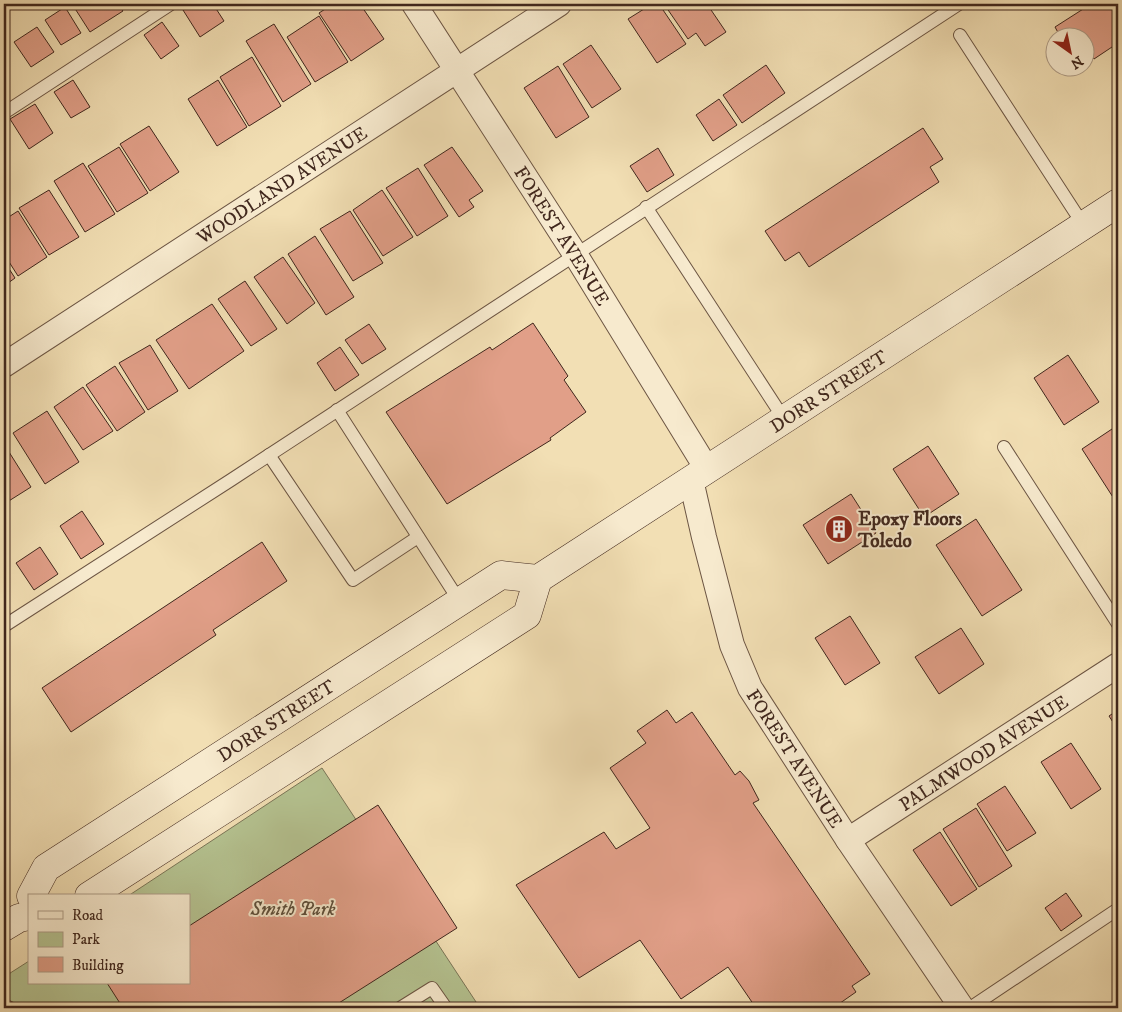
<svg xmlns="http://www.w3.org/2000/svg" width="1122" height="1012" viewBox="0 0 1122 1012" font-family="'IM FELL DW Pica',serif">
  <rect width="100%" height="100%" fill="#f2dfb4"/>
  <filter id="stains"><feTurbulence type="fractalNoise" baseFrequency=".004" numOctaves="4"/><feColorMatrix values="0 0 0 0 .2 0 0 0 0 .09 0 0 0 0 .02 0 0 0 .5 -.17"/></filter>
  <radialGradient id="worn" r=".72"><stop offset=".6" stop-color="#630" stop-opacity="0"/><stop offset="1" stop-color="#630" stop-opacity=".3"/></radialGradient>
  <polygon fill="#b5c391" stroke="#7a7557" points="322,768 480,1008 4,1008 4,977 29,961 29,983 189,983 189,896 128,896"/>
  <g fill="#e19f88" stroke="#40271d">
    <polygon points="80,4 118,4 123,11 90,32 74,7"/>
    <polygon points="192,4 213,4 224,21 200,37 183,10"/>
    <polygon points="333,4 360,4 384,39 351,61 319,13"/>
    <polygon points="652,4 659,4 686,44 657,63 628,19"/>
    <polygon points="664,4 707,4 726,32 705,46 696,33 688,39"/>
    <polygon points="1091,4 1118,4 1118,28 1114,30 1118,36 1118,43 1094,59 1087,48 1084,50 1084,38 1061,38 1055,27"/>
    <polygon points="65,7 81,33 61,45 45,20"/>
    <polygon points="319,16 348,62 315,82 287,37"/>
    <polygon points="162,22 179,46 161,59 144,35"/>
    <polygon points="274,24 311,84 283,102 246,41"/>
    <polygon points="37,27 54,52 31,67 14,42"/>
    <polygon points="591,45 621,89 592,108 563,64"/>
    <polygon points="252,57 281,106 249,126 220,77"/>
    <polygon points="766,65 785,93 742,123 723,95"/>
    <polygon points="558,66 589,117 556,138 524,88"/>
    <polygon points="73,80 90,107 71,118 54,92"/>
    <polygon points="218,80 247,127 217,146 188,99"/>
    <polygon points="719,99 737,125 713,141 696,115"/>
    <polygon points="35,104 53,133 29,149 10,119"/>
    <polygon points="149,126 179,172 150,191 120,144"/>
    <polygon points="923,128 943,159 930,167 939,182 809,267 799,252 785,261 765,231"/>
    <polygon points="119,147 148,193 117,212 88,166"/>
    <polygon points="452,147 483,191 469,200 474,207 459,217 424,165"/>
    <polygon points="658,148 674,175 647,192 630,166"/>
    <polygon points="83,163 115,214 85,232 54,181"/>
    <polygon points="418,168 448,216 417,236 386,188"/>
    <polygon points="49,190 79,237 49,255 19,208"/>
    <polygon points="382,190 413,237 383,256 353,210"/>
    <polygon points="18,211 47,257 18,276 4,254 4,220"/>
    <polygon points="350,211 383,263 353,281 320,229"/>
    <polygon points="315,236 354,297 326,315 288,254"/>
    <polygon points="283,257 315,303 287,324 254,277"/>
    <polygon points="4,261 15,278 4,286"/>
    <polygon points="245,281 277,329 251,346 218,299"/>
    <polygon points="212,304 244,351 189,389 156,340"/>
    <polygon points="533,323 568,376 564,380 586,412 550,438 551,440 447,504 386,412 490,347 492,350"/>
    <polygon points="369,324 386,349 362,364 345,340"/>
    <polygon points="150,345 178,391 148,410 119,363"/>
    <polygon points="340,347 359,375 335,391 317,363"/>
    <polygon points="1068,355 1099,402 1064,425 1034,378"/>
    <polygon points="115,366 145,412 117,431 86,385"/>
    <polygon points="83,387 113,431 83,450 54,407"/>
    <polygon points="47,411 79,462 45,484 13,433"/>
    <polygon points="1118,425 1118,505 1082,449"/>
    <polygon points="4,444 31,487 4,504"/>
    <polygon points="928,446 959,494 924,517 893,469"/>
    <polygon points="851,494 876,533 828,564 803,525"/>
    <polygon points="82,511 104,544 81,559 60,526"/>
    <polygon points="976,519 1022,590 982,616 936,545"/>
    <polygon points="262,542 287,581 213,630 216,635 71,732 42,688"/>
    <polygon points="40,547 58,574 34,590 16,563"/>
    <polygon points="850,616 880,663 845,685 815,638"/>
    <polygon points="961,628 984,664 939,694 915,657"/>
    <polygon points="667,710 676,723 692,712 735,775 740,771 749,781 759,800 753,803 870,974 852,986 856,992 833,1008 823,1008 822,1007 819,1008 756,1008 728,967 681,999 640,940 579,978 516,885 604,832 616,849 650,828 610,768 646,743 637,731"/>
    <polygon points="1118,710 1118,730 1109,716"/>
    <polygon points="1071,743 1101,789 1071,809 1041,762"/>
    <polygon points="1005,786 1036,833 1007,851 977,804"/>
    <polygon points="378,805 457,928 331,1008 123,1008 107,983 189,983 189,926"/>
    <polygon points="976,808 1012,866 979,887 943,829"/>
    <polygon points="940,832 977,889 951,906 913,850"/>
    <polygon points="1066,893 1082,916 1061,931 1045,908"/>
  </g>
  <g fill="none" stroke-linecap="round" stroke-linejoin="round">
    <g stroke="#6c5543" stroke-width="14">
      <g id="service">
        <polyline points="960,35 1084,226"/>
        <polyline points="4,113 171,4"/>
        <polyline points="646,207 784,419"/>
        <polyline points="337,410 460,602"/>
        <polyline points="1004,447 1118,624"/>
        <polyline points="269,455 353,580 418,537"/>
        <polyline points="4,626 231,480 959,4"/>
        <polyline points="4,1005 10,1008"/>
        <polyline points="400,1008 432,988 446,1008"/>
        <polyline points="970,1008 1118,909"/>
      </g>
    </g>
    <g stroke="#6c5543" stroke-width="26">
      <g id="minor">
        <path id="s1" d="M414,4l161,250 132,215"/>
        <path id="s2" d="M4,365l555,-361"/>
        <path id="s3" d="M691,480l13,57 28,108 18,43 98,152 114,168"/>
        <path id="s4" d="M848,840l270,-175"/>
      </g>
    </g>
    <g stroke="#40271d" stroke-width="29">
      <g id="secondary">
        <path id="s5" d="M31,896l15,-28 455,-293 37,4 580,-376"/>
        <polyline points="89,896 527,615 538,579"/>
        <polyline points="4,927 19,918 29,916"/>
      </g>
    </g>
    <use href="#service" stroke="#f7eace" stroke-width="12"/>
    <use href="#minor" stroke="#f7eace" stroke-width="24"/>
    <use href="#secondary" stroke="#f7eace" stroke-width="28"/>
  </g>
  <defs>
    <g id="building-disc" transform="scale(1.4375)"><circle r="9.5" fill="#8f2418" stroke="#f7eace"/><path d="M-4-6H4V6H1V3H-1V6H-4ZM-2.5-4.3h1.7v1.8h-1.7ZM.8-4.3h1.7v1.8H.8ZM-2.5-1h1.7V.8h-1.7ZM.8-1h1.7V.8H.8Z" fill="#fff"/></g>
  </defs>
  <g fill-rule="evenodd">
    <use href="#building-disc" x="839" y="529"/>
  </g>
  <g text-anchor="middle" stroke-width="4" stroke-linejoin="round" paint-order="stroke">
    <g font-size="19" fill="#40271d" stroke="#f7eace">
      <text dy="7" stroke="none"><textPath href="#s2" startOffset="331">WOODLAND AVENUE</textPath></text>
      <text dy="7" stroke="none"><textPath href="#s1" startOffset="275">FOREST AVENUE</textPath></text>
      <text dy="7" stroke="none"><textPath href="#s5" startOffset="956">DORR STREET</textPath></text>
      <text dy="7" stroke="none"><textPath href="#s5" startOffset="305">DORR STREET</textPath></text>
      <text dy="7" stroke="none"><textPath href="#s4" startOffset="161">PALMWOOD AVENUE</textPath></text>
      <text dy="7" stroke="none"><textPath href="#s3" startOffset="300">FOREST AVENUE</textPath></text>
    </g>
    <g font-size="19" font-weight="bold" fill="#40271d" stroke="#f7eace" text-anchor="start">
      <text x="858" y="525">Epoxy Floors<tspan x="858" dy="22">Toledo</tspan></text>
    </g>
    <g font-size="19" font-style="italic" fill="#5d4e3a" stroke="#f7eace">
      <text x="293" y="915">Smith Park</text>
    </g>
  </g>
  <rect width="1122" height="1012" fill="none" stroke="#f2dfb4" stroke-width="20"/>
  <rect x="5" y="5" width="1112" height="1002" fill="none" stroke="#40271d" stroke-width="2.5"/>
  <rect x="10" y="10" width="1102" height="992" fill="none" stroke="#40271d"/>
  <rect x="28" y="894" width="162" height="90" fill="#f7eace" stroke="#ae9c87"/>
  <rect x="38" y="911" width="25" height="8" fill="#f7eace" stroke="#ae9c87"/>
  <text x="72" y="920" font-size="15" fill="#40271d">Road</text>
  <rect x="38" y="932" width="25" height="15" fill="#b5c391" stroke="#ae9c87"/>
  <text x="72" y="944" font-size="15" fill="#40271d">Park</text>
  <rect x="38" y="957" width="25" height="15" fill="#e19f88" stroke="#ae9c87"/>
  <text x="72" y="970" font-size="15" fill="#40271d">Building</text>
  <g transform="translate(1070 52) rotate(147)"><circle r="24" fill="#f7eace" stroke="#ae9c87"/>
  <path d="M0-4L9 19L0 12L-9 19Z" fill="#8f2418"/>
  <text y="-8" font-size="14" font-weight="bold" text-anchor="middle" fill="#40271d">N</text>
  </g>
  <rect width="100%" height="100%" filter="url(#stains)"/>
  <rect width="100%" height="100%" fill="url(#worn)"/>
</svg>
